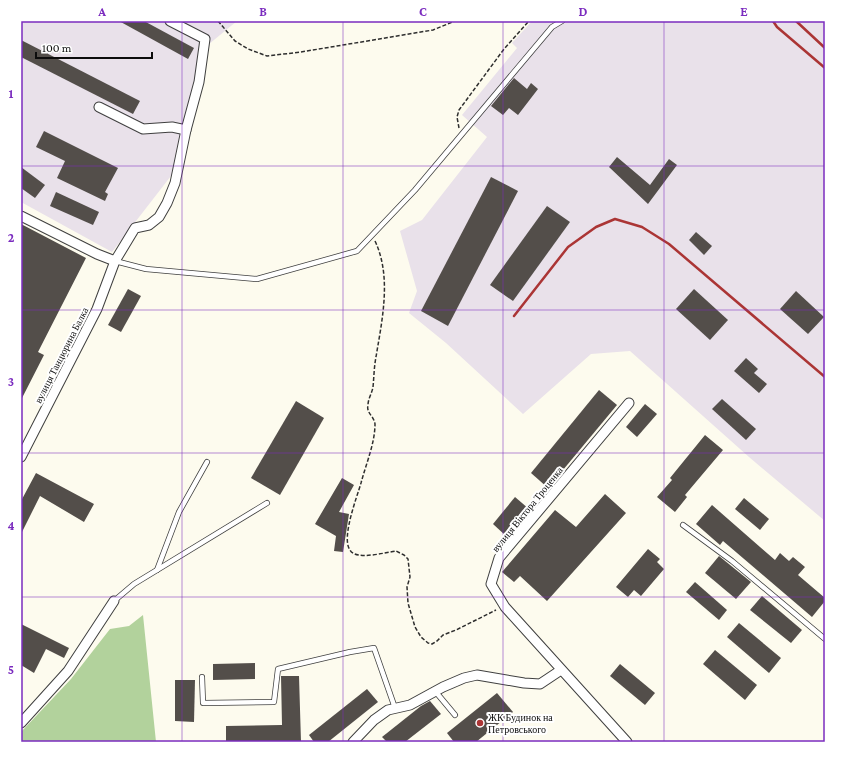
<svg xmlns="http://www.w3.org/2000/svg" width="846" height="763" viewBox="0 0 846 763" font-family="'Crimson Pro',serif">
  <rect width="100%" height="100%" fill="#fdfbee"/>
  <g fill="#e9e1ea">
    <polygon points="21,21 237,21 203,49 174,172 112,252 21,202"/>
    <polygon points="532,21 825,21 825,521 749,457 630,351 591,354 523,414 446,343 409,313 417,291 400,231 422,220 487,137 462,115 517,48 512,43"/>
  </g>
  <polygon fill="#b2d29c" points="143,615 156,742 21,742 21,732 71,679 110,629 129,626"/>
  <g fill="#534e4a">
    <polygon points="119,21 144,21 194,48 188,59"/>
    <polygon points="21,40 140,101 133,114 21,57"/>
    <polygon points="514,78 527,89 531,83 538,89 518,115 509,108 503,115 491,106"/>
    <polygon points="44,131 118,168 105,192 108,194 105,201 57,178 65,161 36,147"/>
    <polygon points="617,157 650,185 669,159 677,165 648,204 609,167"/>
    <polygon points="21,167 45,185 35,198 21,188"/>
    <polygon points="491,177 518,191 448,326 421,311"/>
    <polygon points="56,192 99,212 93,225 50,206"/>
    <polygon points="547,206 570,222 513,301 490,285"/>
    <polygon points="21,224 86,258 38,352 44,355 21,400"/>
    <polygon points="696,232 712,246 704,255 689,240"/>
    <polygon points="128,289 141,296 121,332 108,325"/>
    <polygon points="694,289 728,320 710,340 676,309"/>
    <polygon points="796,291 824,317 808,334 780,309"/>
    <polygon points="746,358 758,369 754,373 767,384 759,393 734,371"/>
    <polygon points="599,390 617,405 548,488 531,473"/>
    <polygon points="722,399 756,429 746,440 712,409"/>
    <polygon points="296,401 324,418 280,495 251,478"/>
    <polygon points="645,404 657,414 637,437 626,427"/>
    <polygon points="705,435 723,450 685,495 687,497 675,512 657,497 672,480 670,478"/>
    <polygon points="36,473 94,504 84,522 40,496 21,534 21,501"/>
    <polygon points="342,478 354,485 339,512 349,514 343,552 334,551 336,536 315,524"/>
    <polygon points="605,494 626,513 547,601 520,576 514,582 502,572 555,510 576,527"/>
    <polygon points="515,497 529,509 506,536 493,524"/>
    <polygon points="744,498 769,519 760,530 735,509"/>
    <polygon points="712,505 775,560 780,553 789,561 793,557 805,567 798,575 825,598 825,601 812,617 723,541 720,545 696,524"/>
    <polygon points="648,549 660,559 657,562 664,569 641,596 634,590 628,597 616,587"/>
    <polygon points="719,556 751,582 736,599 705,573"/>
    <polygon points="695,582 727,610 719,620 686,592"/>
    <polygon points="762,596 802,630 791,643 750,610"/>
    <polygon points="739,623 781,658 769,673 727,637"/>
    <polygon points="21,624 69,648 64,658 46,649 34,673 21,665"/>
    <polygon points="715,650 757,685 745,700 703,664"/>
    <polygon points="255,663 255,679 213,680 213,664"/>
    <polygon points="620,664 655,693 645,705 610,676"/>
    <polygon points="281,676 299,676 301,742 226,742 226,726 282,725"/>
    <polygon points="175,680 195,680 194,722 175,721"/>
    <polygon points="367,689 378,702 328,742 314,742 309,735"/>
    <polygon points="497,693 513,712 476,742 454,742 447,733"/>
    <polygon points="430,701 441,714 405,742 387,742 382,737 421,706"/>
  </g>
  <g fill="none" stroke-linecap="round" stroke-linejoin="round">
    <g stroke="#3f3f3f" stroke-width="6">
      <g id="lane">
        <polyline points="115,261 146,269 257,279 357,251 415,190 552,27 562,21"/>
        <polyline points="683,525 732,561 825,639"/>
        <polyline points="157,570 179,512 207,462"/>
        <polyline points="114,601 134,584 267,503"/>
        <polyline points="202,677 203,703 274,702 278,669 350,652 374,648 395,708"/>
        <polyline points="435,691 455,715"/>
      </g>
    </g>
    <g stroke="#3f3f3f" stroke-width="11">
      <g id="street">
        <polyline points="99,107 143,129 172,127 186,130"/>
        <polyline points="21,216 97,254 115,261"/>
        <polyline points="21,457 97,309 115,261 135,228 149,225 159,217 167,203 175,183 186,130 199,82 205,39 170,21"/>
        <polyline points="21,723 68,671 114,601"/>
        <polyline points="353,742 374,720 388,710 410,705 443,687 464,678 477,675 524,683 540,684 561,670"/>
        <polyline points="627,742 505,607 491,584 499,558 629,403"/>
      </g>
    </g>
    <g stroke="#2e2e2e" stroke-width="1.5" stroke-dasharray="4 2" stroke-linecap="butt">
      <polyline points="218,21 235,41 248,49 267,56 301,52 433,30 455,21"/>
      <polyline points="459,128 457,117 459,110 504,49 529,21"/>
      <path d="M375,241c17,36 7,79 1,116 -2,10 -2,20 -3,30 -1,6 -5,12 -5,18 -2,8 6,11 7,19 0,19 -9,40 -14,59 -4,14 -20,55 -11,67 6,11 37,2 46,1l8,4 4,4 2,18 -3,10 1,16 7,24 6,10 7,6 4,1 5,-3 6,-6 13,-5 40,-20"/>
    </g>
    <use href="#lane" stroke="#fff" stroke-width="4.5"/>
    <use href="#street" stroke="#fff" stroke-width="9"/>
    <g stroke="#ab3535" stroke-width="2.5">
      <polyline points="773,21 777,27 825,68"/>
      <polyline points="796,21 825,48"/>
      <polyline points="514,316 568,247 596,227 615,219 642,227 669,244 825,377"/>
    </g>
  </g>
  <path fill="none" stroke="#7b2cbf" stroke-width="1" stroke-opacity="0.55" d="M182,21v721M343,21v721M503,21v721M664,21v721M21,166h804M21,310h804M21,453h804M21,597h804"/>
  <circle fill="#ab3535" stroke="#fff" stroke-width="1.5" cx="480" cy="723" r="4"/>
  <g text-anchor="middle" stroke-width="4" stroke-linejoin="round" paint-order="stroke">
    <g font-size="10" fill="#0c0c0c" stroke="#fff">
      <text transform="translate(61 355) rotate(-63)" y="4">вулиця Танцюрина Балка</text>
      <text transform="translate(527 509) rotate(-51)" y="4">вулиця Віктора Троценка</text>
    </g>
    <g font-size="10" fill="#0c0c0c" stroke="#fff" text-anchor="start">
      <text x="488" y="721">ЖК Будинок на<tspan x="488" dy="12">Петровського</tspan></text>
    </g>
  </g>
  <rect width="846" height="763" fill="none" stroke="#ffffff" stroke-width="44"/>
  <path d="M36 52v6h116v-6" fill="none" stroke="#0c0c0c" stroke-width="2"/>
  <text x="42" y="52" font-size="12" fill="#0c0c0c" stroke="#ffffff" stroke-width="3" paint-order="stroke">100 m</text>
  <rect x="22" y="22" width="802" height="719" fill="none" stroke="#7b2cbf" stroke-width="1.5"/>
  <g font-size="13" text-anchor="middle" font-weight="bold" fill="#7b2cbf">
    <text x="102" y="16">A</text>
    <text x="263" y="16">B</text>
    <text x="423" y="16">C</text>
    <text x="583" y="16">D</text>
    <text x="744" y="16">E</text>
    <text x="11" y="98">1</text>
    <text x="11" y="242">2</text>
    <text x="11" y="386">3</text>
    <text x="11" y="530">4</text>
    <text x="11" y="674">5</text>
  </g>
</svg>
